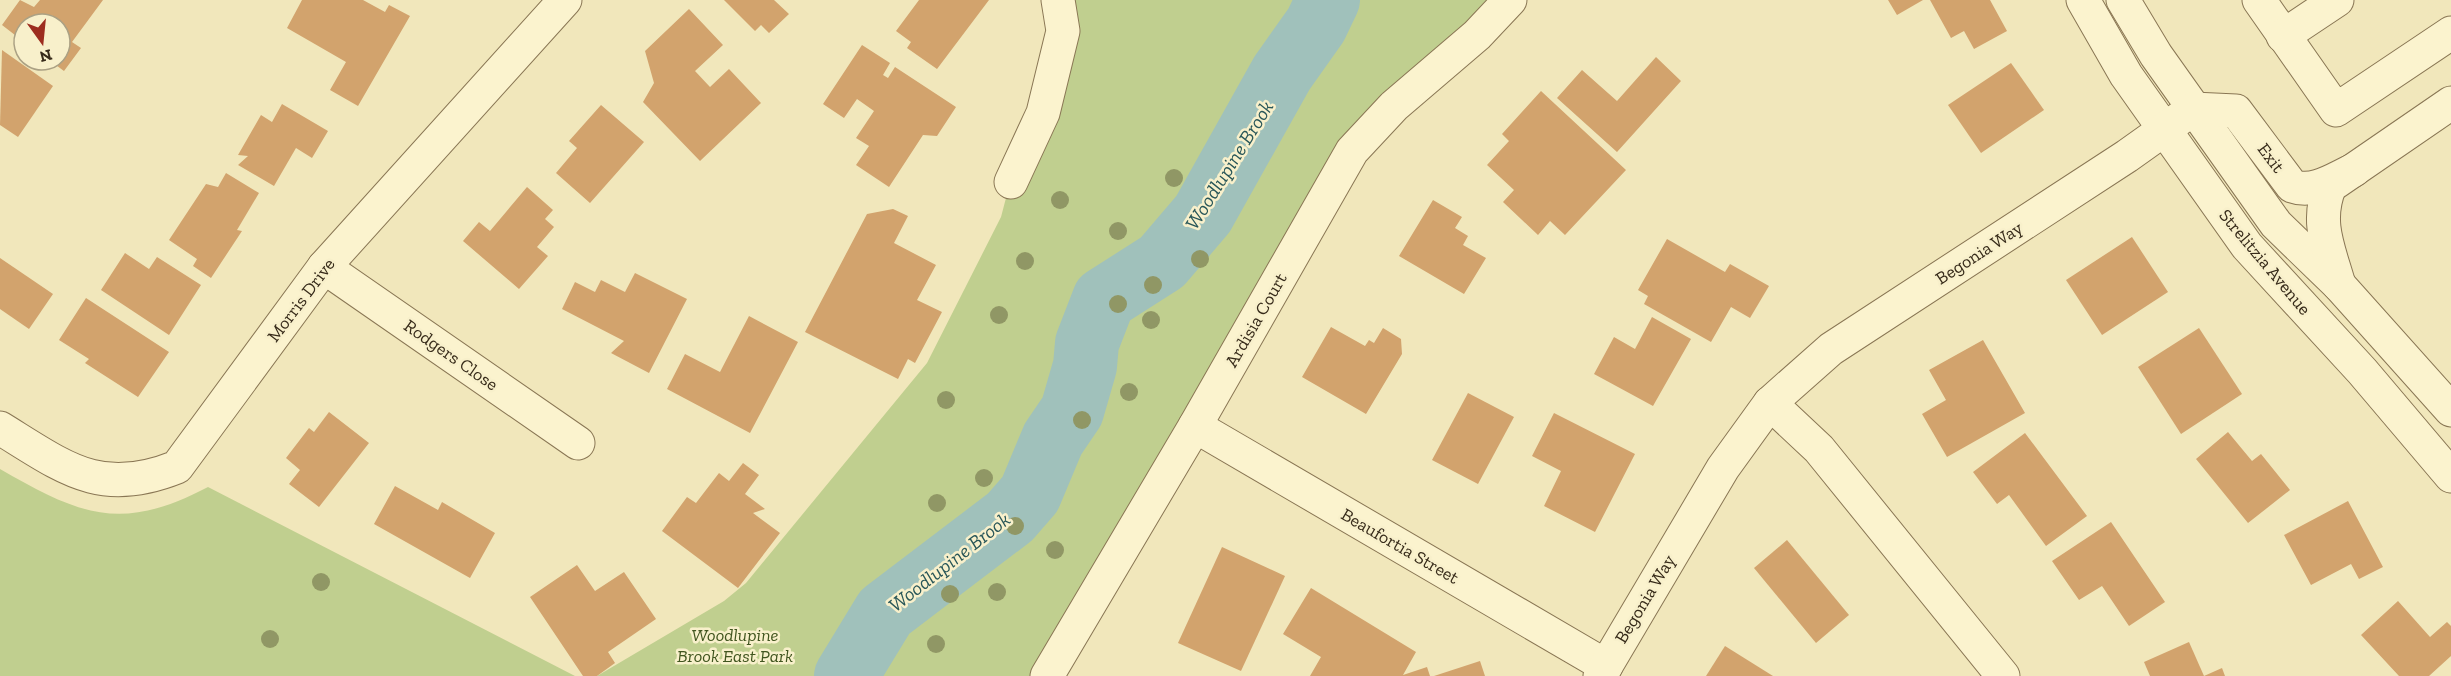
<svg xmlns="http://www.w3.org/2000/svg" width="2451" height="676" viewBox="0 0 2451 676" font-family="'Zilla Slab',serif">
  <rect width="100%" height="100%" fill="#f1e7bb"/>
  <g fill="#c0cf8f">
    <polygon points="1058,0 1506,0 1352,151 1047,676 597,676 724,601 746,583 927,363 1001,217"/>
    <path d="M0,469c80,46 121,64 208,18l367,189h-575z"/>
  </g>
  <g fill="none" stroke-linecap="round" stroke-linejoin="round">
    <polyline stroke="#a0c1bb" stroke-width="64" points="846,676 885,612 1010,517 1030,494 1053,439 1072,411 1085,366 1087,343 1104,299 1162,262 1203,214 1282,73 1316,25 1328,0"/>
  </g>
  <g fill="#d2a36d">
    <polygon points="20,0 34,7 40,0 103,0 72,42 81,48 64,71 49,60 60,60 60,24 24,24 24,42 2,25"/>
    <polygon points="302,0 363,0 385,12 389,5 410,16 358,106 330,90 346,62 287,28"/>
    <polygon points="724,0 774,0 789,14 769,33 761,25 755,31"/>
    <polygon points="919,0 989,0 937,69 907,48 911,42 896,31"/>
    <polygon points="1888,0 1923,0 1897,15"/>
    <polygon points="1930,0 1990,0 2007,31 1974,49 1964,31 1951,38"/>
    <polygon points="689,9 723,45 695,71 710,87 729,69 761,103 700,161 643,102 654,83 645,51"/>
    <polygon points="862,45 890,63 883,75 888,78 895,67 956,107 937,136 923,135 889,187 856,165 869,146 856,138 874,111 857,99 844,118 823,104"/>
    <polygon points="2,50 53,86 18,137 0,125"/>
    <polygon points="1656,57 1681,81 1617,152 1557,98 1582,70 1617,101"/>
    <polygon points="2011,63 2044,110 1981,153 1948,105"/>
    <polygon points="1541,91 1626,170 1565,235 1550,221 1538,235 1503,202 1514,190 1487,165 1509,141 1502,134"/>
    <polygon points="282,104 328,131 312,158 296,148 274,186 238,165 248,156 238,155 261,115 272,122"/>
    <polygon points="601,105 644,142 590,203 556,173 577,148 569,141"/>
    <polygon points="226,173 259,193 237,230 242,231 211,278 193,266 197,259 169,240 206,184 218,187"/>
    <polygon points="527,187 553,210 545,219 554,227 537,247 548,256 519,289 463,241 479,222 490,231"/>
    <polygon points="1433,200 1462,217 1455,228 1468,236 1463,245 1486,258 1464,294 1399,256"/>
    <polygon points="893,209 908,216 894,243 936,265 917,300 942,312 915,363 908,359 898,379 805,332 867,214"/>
    <polygon points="2132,237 2168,292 2102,335 2066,280"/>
    <polygon points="1667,239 1725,272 1730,264 1769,286 1750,318 1731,307 1711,342 1644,304 1648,296 1638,290"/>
    <polygon points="125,253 149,269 157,257 201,285 169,335 101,290"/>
    <polygon points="0,258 53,294 29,329 0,309"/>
    <polygon points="635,273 687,299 649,373 611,353 624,341 562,309 575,282 595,292 601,280 625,292"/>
    <polygon points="86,298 169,352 138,397 85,363 89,359 59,340"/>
    <polygon points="749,316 798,342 750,433 667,389 685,354 720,372"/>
    <polygon points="1652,317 1691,339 1653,406 1594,374 1614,337 1635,349"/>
    <polygon points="1331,327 1365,346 1369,340 1374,343 1383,328 1401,339 1402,354 1366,414 1302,377"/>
    <polygon points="2199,328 2242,394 2181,434 2138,367"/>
    <polygon points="1983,340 2025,413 1947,457 1922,414 1946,400 1929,370"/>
    <polygon points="1468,393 1514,417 1478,484 1432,460"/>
    <polygon points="329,412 369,443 319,507 289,484 300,470 286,458 309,428 314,432"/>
    <polygon points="1554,413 1635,454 1595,532 1544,506 1561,471 1532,456"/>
    <polygon points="2228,432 2252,461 2261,454 2290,490 2248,523 2196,459"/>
    <polygon points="2025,433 2087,516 2046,546 2009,495 1997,504 1973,472"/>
    <polygon points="743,463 759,475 745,494 765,509 753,513 780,533 738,588 662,531 687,497 696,503 719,473 729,481"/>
    <polygon points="395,486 438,510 442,502 495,533 470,578 374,524"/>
    <polygon points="2348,501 2383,567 2359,579 2351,564 2311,585 2284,535"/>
    <polygon points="2111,522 2165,602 2129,626 2102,586 2079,600 2052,561"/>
    <polygon points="1787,540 1849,615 1816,643 1754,568"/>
    <polygon points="1222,547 1285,576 1241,671 1178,643"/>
    <polygon points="577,565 595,591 624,572 656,619 608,652 615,663 597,676 583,676 530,597"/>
    <polygon points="1311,588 1416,652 1403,675 1427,667 1430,676 1310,676 1321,657 1283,634"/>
    <polygon points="2398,601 2430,637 2447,622 2451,626 2451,656 2429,676 2399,676 2361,635"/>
    <polygon points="2189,642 2204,676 2150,676 2144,662"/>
    <polygon points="1725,646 1773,676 1706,676"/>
    <polygon points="1480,661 1485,676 1434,676"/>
    <polygon points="2222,668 2225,676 2204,676"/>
  </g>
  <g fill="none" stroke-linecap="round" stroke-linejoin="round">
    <g stroke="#897654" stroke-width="35">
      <g id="minor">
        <polyline points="2083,0 2126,75 2247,246 2362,371 2451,476"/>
        <polyline points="2123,0 2156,55 2276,224 2340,286 2451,410"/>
        <polyline points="2259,0 2336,110 2451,33"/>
        <polyline points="2283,36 2337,0"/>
        <polyline points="1011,182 1043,113 1063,31 1058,0"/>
        <polyline points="2336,182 2451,103"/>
        <path d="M2330,186c-15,36 -1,63 9,99"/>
        <polyline points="324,267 578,443"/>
        <polyline points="1770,403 1819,449 2003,676"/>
        <polyline points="1195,426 1606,666"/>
        <path d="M0,428c65,40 100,70 177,39l147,-200 241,-267"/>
        <polyline points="1047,676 1195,426 1352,151 1394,106 1477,35 1510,0"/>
        <path d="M1600,676l123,-208 47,-65 61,-54 296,-193 66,-47 43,2 56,75c22,8 42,-7 62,-16"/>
      </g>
    </g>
    <use href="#minor" stroke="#fbf3ce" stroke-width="33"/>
  </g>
  <g fill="#909765">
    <circle cx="1174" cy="178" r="9"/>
    <circle cx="1060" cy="200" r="9"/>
    <circle cx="1118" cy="231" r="9"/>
    <circle cx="1200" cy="259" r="9"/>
    <circle cx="1025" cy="261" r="9"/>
    <circle cx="1153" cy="285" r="9"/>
    <circle cx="1118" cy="304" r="9"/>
    <circle cx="999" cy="315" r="9"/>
    <circle cx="1151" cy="320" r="9"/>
    <circle cx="1129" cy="392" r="9"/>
    <circle cx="946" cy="400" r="9"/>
    <circle cx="1082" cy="420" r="9"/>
    <circle cx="984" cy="478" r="9"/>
    <circle cx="937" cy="503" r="9"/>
    <circle cx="1015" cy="526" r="9"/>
    <circle cx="1055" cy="550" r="9"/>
    <circle cx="321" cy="582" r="9"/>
    <circle cx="997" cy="592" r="9"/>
    <circle cx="950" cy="594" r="9"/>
    <circle cx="270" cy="639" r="9"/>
    <circle cx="936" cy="644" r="9"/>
  </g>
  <g text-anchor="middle" stroke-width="5" stroke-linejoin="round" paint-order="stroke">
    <g font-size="18" fill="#372b1a" stroke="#f8f0cb">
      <text transform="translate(2271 158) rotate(53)" y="6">Exit</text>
      <text transform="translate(1979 253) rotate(-33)" y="6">Begonia Way</text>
      <text transform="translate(2265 262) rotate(50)" y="6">Strelitzia Avenue</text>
      <text transform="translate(301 300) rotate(-53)" y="6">Morris Drive</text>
      <text transform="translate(1256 320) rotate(-60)" y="6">Ardisia Court</text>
      <text transform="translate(451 355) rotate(35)" y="6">Rodgers Close</text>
      <text transform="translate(1400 546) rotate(30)" y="6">Beaufortia Street</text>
      <text transform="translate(1645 599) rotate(-59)" y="6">Begonia Way</text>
    </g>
    <g font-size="18" font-style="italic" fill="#41551f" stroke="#f8f0cb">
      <text x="735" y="641">Woodlupine<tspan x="735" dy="21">Brook East Park</tspan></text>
    </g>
    <g font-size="20" font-style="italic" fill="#285658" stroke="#f8f0cb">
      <text transform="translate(1229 165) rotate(-58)" y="7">Woodlupine Brook</text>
      <text transform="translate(949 562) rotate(-38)" y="7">Woodlupine Brook</text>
    </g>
  </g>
  <g transform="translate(42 42) rotate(165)"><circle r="28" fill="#f8f0cb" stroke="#aba184" stroke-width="1.5"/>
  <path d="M0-4.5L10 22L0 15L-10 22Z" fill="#9d2d1f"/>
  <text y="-9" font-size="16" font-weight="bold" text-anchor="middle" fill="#372b1a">N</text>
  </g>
</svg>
